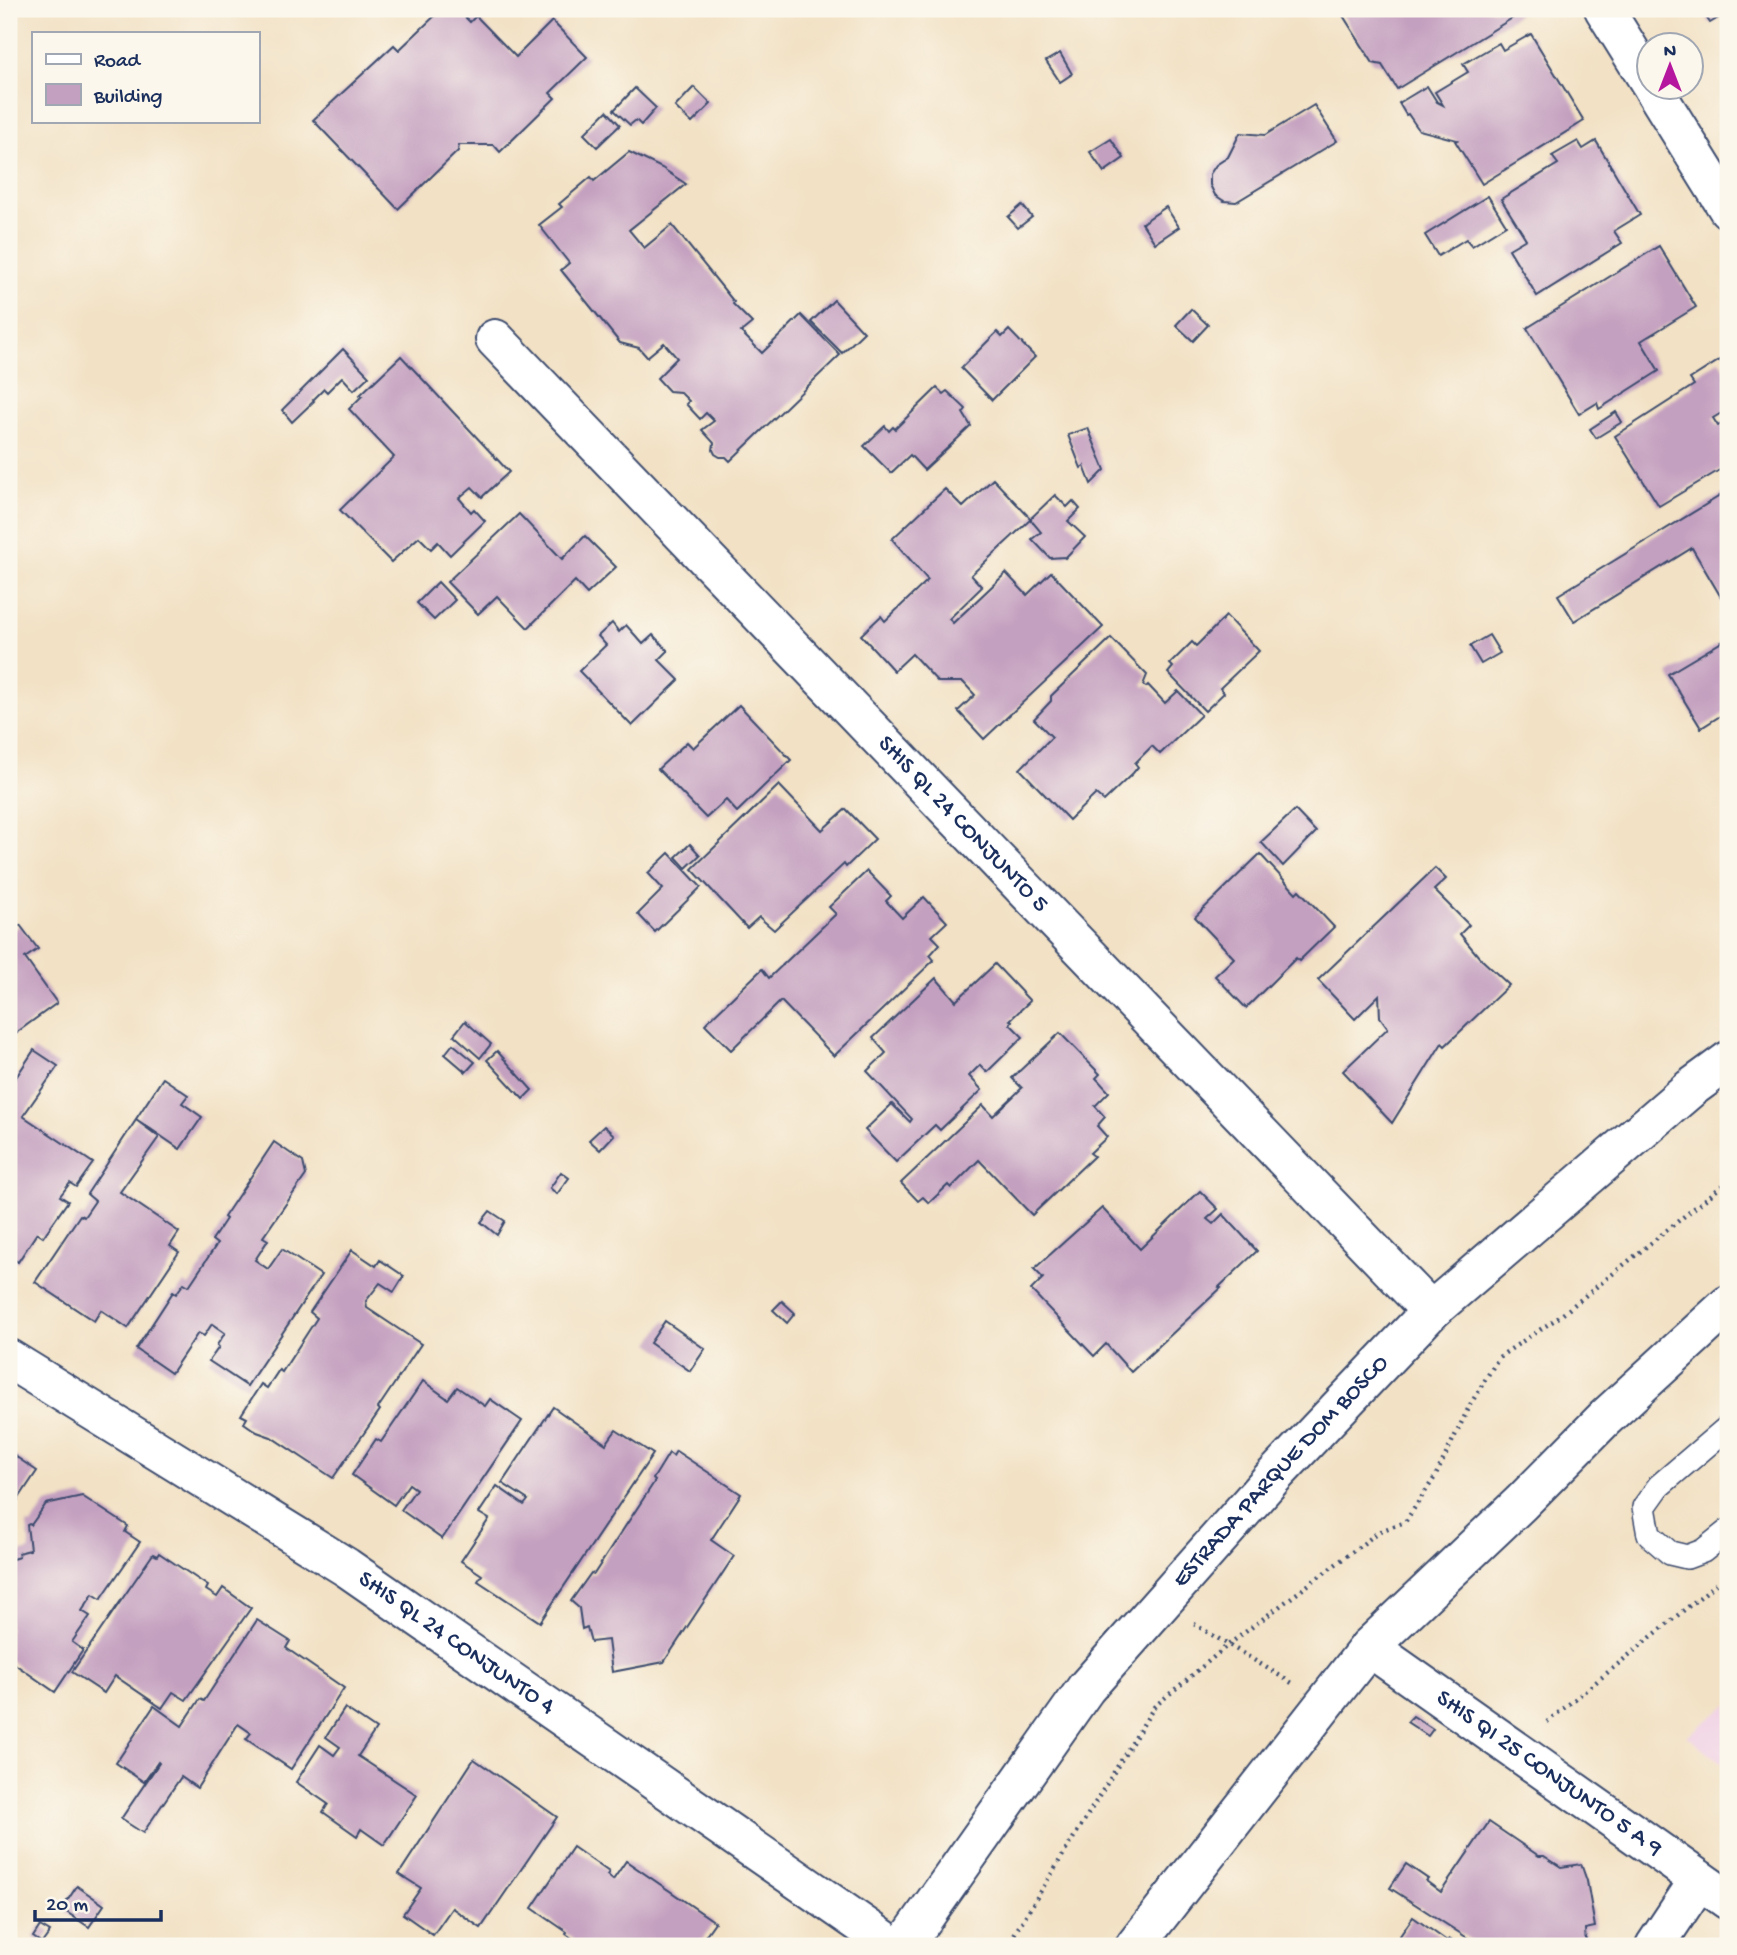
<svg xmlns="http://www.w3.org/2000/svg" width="1737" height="1955" viewBox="0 0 1737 1955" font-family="'Gochi Hand',sans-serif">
  <rect width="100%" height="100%" fill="#fbf7ec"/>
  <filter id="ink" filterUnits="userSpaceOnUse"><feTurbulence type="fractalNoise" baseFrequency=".0143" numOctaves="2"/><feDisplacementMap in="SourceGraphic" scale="14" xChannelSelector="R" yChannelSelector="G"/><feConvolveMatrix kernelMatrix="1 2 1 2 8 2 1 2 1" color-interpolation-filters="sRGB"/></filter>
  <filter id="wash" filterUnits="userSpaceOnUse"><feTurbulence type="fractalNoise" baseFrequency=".00686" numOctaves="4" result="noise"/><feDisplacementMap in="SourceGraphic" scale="28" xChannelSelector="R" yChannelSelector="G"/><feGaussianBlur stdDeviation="1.57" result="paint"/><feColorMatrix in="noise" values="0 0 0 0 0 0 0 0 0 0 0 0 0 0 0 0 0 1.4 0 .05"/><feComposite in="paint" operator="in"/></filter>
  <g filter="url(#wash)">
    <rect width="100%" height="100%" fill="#f2e1c4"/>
    <polygon fill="#f0d0e5" points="1728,1704 1728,1768 1687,1736"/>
    <g id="blocks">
      <g fill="#c4a0c0">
        <polygon points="442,9 457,9 470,22 476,16 516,57 552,21 587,57 550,93 555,98 500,152 494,145 459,145 458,151 398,209 313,120 394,45 399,50"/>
        <polygon points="1343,9 1516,9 1519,14 1397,89 1382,65 1373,63 1342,14"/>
        <polygon points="1701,9 1728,9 1728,12 1710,23"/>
        <polygon points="1531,34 1584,121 1482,184 1455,141 1457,140 1419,130 1408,114 1406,115 1399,103 1427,86 1437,102 1443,105 1435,92 1468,72 1463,64 1499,43 1503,50"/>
        <polygon points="1060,53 1072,74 1060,82 1046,61"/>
        <polygon points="694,87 711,104 692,123 675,107"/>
        <polygon points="635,88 656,108 641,125 636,120 630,125 614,110"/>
        <polygon points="1314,105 1337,141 1236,202 1224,201 1215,195 1210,185 1210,174 1216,165 1228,157 1240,133 1265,135"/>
        <polygon points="607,111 620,125 597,147 584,134"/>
        <polygon points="1111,139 1124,158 1104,172 1090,152"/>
        <polygon points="1578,141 1583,149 1596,141 1640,215 1614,231 1622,243 1537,296 1509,249 1526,239 1501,199 1558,164 1552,156"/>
        <polygon points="629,152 662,168 686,184 629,230 644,248 672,225 734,302 733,304 752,323 741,332 762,353 801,315 840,355 730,461 726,457 720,457 715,454 713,450 714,443 702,430 714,421 706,413 700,419 686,404 689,401 680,392 669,391 657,378 677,358 664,343 647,357 639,348 620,343 561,270 569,263 539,225 562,207 559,204 591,177 594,181"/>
        <polygon points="1488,196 1506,225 1472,246 1466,239 1438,256 1425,235"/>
        <polygon points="1022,205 1032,217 1018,228 1008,217"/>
        <polygon points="1166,207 1179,227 1155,243 1142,223"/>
        <polygon points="1659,246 1696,307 1641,341 1659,371 1599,409 1597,403 1579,414 1527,328"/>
        <polygon points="834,300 864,332 842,353 811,322"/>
        <polygon points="1191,309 1208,325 1193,341 1176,325"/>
        <polygon points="1009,330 1035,357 992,400 961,368 997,332 1002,337"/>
        <polygon points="343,349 369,376 354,390 342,377 327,392 324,389 313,400 314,401 292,422 282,410"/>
        <polygon points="401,356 509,472 482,497 472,487 459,498 471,512 474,509 485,521 450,555 438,542 431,549 419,537 391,562 340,510 394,457 349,409 362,396 360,395"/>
        <polygon points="1720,360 1728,374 1728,409 1713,418 1718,426 1728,420 1728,465 1659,506 1615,436 1694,385 1690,379"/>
        <polygon points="937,388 943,394 947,391 966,409 963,413 971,426 924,470 910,455 891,473 864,446 885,426 889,431 893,427 895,429"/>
        <polygon points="1616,412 1622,422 1596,438 1590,429"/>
        <polygon points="1088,428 1105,470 1091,484 1084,466 1081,468 1068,435"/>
        <polygon points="993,479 1031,519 971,575 982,587 949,619 953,623 1006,573 1027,595 1051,572 1103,627 984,739 958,711 975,695 963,682 938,682 912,654 894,671 861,635 881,616 885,621 928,580 892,539 945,489 963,507"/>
        <polygon points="1728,491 1728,609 1692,548 1574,621 1558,595"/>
        <polygon points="1055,495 1067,507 1073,501 1080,509 1068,521 1085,537 1065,558 1064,557 1050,558 1032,539 1041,532 1030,519"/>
        <polygon points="519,514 562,559 585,536 616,567 587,594 575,581 528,628 497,596 478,614 447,582"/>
        <polygon points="438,582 455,600 434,620 417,603"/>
        <polygon points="1226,616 1259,651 1220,688 1224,693 1205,711 1168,673 1173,667 1170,664 1192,642 1196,646"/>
        <polygon points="612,623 619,632 626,625 643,644 653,635 668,651 659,660 679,680 632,726 579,671 606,645 598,636"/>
        <polygon points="1489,635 1500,653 1481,664 1470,646"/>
        <polygon points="1111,638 1147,675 1143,685 1146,687 1148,685 1165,703 1178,691 1201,715 1160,754 1152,746 1135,763 1138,767 1133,773 1104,801 1096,794 1069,820 1020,769 1052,737 1034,719 1051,701 1051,696"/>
        <polygon points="1727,639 1728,641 1728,711 1701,728 1668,674"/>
        <polygon points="739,705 791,760 737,812 726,800 706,818 658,769 687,742 693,748"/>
        <polygon points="779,785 822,830 846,809 875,839 846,867 844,864 774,930 759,917 747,928 692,869"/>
        <polygon points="1295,810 1316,832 1283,866 1261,842"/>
        <polygon points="690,844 700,855 686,868 676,857"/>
        <polygon points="669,853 701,887 655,932 638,914 663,889 648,873"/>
        <polygon points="1260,854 1296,893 1299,890 1334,927 1299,961 1296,958 1246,1008 1215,976 1234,958 1195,917"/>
        <polygon points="1435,868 1446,879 1434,890 1469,925 1460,934 1479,957 1509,985 1445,1046 1442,1043 1392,1123 1343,1071 1388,1028 1380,1017 1379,995 1355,1019 1318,980"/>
        <polygon points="867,871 891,896 886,901 902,918 924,897 947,922 932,936 940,944 930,955 934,960 834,1056 781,1001 731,1050 705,1024 762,969 769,978 836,914 829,907"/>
        <polygon points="20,925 38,949 25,958 57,1003 9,1038 9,933"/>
        <polygon points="995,964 1030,1001 1010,1020 1012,1021 1010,1024 1023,1037 987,1072 980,1065 969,1076 982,1090 940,1130 935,1125 896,1162 865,1130 892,1104 910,1122 912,1119 867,1071 886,1053 873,1038 936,978 956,1001"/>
        <polygon points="465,1021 491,1044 480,1058 454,1035"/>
        <polygon points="1060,1033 1100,1074 1096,1078 1109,1092 1095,1106 1105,1117 1097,1126 1107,1137 1090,1153 1094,1156 1032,1215 979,1160 951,1188 948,1185 929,1203 923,1197 918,1201 901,1183 983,1105 993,1116 1022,1088 1012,1078"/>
        <polygon points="453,1044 475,1062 466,1072 445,1054"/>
        <polygon points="34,1050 58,1066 23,1116 93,1163 76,1187 70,1183 60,1196 68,1201 43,1237 37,1233 18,1262 9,1256 9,1111 11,1108 9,1107 9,1088"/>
        <polygon points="497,1051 532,1090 523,1099 487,1060"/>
        <polygon points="163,1078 188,1095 182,1103 202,1117 180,1149 136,1119"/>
        <polygon points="136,1120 159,1137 120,1192 179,1232 170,1246 179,1252 128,1328 101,1310 94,1321 35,1282 80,1215 84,1217 95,1201 87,1194"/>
        <polygon points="604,1126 614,1135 600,1150 589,1140"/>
        <polygon points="274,1142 303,1162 306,1175 263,1237 268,1240 255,1260 268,1269 282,1249 321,1275 247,1386 209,1361 219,1347 217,1345 225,1333 212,1324 204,1336 198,1333 171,1373 136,1349 173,1292 176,1294 184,1283 189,1286 217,1244 212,1240 226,1219 224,1217"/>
        <polygon points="561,1172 569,1178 557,1194 550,1188"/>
        <polygon points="1200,1191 1218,1209 1207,1219 1213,1224 1223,1214 1257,1251 1219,1287 1221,1288 1131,1372 1106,1344 1094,1356 1031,1290 1043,1278 1034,1269 1102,1208 1140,1249"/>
        <polygon points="490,1211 505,1221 497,1235 481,1222"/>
        <polygon points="352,1250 376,1266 380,1260 404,1276 394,1292 380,1283 366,1301 367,1308 421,1344 378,1408 380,1410 333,1478 271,1437 257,1432 244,1423 247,1418 241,1415 261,1384 267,1388 279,1370 282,1372 317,1318 310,1312"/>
        <polygon points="782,1301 795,1313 787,1323 773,1310"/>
        <polygon points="665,1321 705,1349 690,1371 650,1343"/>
        <polygon points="423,1381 448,1399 457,1387 485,1406 490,1399 522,1421 442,1539 401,1510 416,1489 409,1484 394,1505 352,1475 376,1439 381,1442"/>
        <polygon points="553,1407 606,1444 616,1430 653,1454 540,1622 478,1581 482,1575 461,1561 489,1519 479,1513 497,1486 524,1505 528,1500 502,1483"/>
        <polygon points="676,1451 741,1494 711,1540 734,1556 664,1662 612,1672 608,1640 591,1642 587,1627 582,1629 579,1608 571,1601 591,1573 594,1574 655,1481 653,1479 669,1453 673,1456"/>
        <polygon points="9,1452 37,1471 9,1513"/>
        <polygon points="82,1496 128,1526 125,1532 140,1542 101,1599 93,1594 82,1611 90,1616 72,1642 83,1650 55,1692 9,1660 9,1560 19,1557 18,1553 30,1550 27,1525 29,1524 31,1525 46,1504"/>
        <polygon points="159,1553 208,1586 206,1590 217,1597 223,1588 251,1608 186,1700 173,1692 162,1708 115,1676 104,1693 72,1672 153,1554 157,1556"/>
        <polygon points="257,1620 290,1641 286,1648 344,1688 291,1769 246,1739 251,1733 238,1724 197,1788 181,1777 143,1833 121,1819 159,1763 158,1762 144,1782 116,1763 154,1706 182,1726 200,1699 204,1701"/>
        <polygon points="345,1708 376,1729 358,1756 417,1795 384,1845 361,1829 357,1836 323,1812 328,1804 296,1782 320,1745 334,1755 340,1747 326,1737"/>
        <polygon points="1413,1716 1433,1729 1428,1736 1407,1722"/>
        <polygon points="474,1759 557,1817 481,1928 452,1908 433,1935 403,1914 421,1888 399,1874"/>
        <polygon points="1489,1822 1539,1856 1544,1856 1561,1867 1581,1864 1587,1881 1595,1927 1585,1929 1586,1946 1490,1946 1488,1945 1487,1946 1480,1946 1390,1888 1406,1864 1428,1879 1426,1881 1441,1892"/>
        <polygon points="573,1847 609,1872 607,1875 613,1880 626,1861 715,1922 698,1946 568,1946 573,1939 566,1934 567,1932 532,1908"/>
        <polygon points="77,1886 104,1905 89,1927 62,1909"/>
        <polygon points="1413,1917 1447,1941 1449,1939 1460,1946 1393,1946"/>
        <polygon points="40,1926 50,1932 42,1943 33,1937"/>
      </g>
    </g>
  </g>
  <g filter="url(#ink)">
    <use href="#blocks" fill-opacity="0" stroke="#3b4a6d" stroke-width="2"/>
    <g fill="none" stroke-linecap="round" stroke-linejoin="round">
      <g stroke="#3b4a6d" stroke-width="26">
        <polyline id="service" points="1728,1427 1659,1486 1644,1507 1649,1535 1670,1553 1687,1557 1703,1551 1728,1531"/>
      </g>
      <g stroke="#3b4a6d" stroke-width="42">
        <g id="minor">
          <polyline points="1604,9 1650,83"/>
          <polyline points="1653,88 1728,209"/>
          <path id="s1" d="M 495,339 L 1431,1311"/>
          <path id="s2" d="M 9,1359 L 346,1567 L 893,1946"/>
          <polyline points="1655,1946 1699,1880"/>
        </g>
      </g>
      <g stroke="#3b4a6d" stroke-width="42">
        <g id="tertiary">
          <path id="s3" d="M 1369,1647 L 1728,1900"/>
        </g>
      </g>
      <g stroke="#3b4a6d" stroke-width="42">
        <g id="primary">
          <path id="s4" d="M 904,1946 L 1086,1688 L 1273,1477 L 1431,1311 L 1691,1088 L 1728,1061"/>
          <polyline points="1135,1946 1369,1647 1521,1503 1605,1418 1728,1305"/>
        </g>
      </g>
      <g stroke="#3b4a6d" stroke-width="4.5" stroke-dasharray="2 5" stroke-linecap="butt">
        <polyline points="1194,1624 1292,1683"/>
        <polyline points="1547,1722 1716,1584"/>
        <polyline points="1007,1946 1154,1707 1228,1645 1380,1531 1405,1522 1435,1477 1470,1405 1499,1357 1559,1317 1728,1181"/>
      </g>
      <use href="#service" stroke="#fff" stroke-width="23"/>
      <use href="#minor" stroke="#fff" stroke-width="38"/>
      <use href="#tertiary" stroke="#fff" stroke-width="38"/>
      <use href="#primary" stroke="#fff" stroke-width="38"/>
    </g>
  </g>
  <g text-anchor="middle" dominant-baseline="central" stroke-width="5" stroke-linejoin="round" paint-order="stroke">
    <g font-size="24" fill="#1b2f5e" stroke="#fbf7ec">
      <text stroke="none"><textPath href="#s1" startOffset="674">SHIS QL 24 CONJUNTO 5</textPath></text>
      <text stroke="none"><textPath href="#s4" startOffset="607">ESTRADA PARQUE DOM BOSCO</textPath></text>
      <text stroke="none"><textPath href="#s2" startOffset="530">SHIS QL 24 CONJUNTO 4</textPath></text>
      <text stroke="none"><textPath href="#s3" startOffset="220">SHIS QI 25 CONJUNTO 5 A 9</textPath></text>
    </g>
  </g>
  <rect width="1737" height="1955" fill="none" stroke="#fbf7ec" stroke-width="35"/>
  <rect x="32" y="32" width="228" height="91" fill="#fbf7ec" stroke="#a1a7b3" stroke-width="2"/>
  <rect x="46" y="54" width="35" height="10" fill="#ffffff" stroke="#a1a7b3" stroke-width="2"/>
  <text x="94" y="66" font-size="21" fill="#1b2f5e">Road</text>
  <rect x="46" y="84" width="35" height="21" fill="#c4a0c0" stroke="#a1a7b3" stroke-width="2"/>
  <text x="94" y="102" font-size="21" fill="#1b2f5e">Building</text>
  <g transform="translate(1670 66)"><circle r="33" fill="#fbf7ec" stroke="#a1a7b3" stroke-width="2"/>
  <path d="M0-5L12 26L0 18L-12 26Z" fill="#b5179e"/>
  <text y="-10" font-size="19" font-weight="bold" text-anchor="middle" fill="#1b2f5e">N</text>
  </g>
  <path d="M35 1910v10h126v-10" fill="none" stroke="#1b2f5e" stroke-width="3.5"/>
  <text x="46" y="1910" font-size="21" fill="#1b2f5e" stroke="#fbf7ec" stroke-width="5" paint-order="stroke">20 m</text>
</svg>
